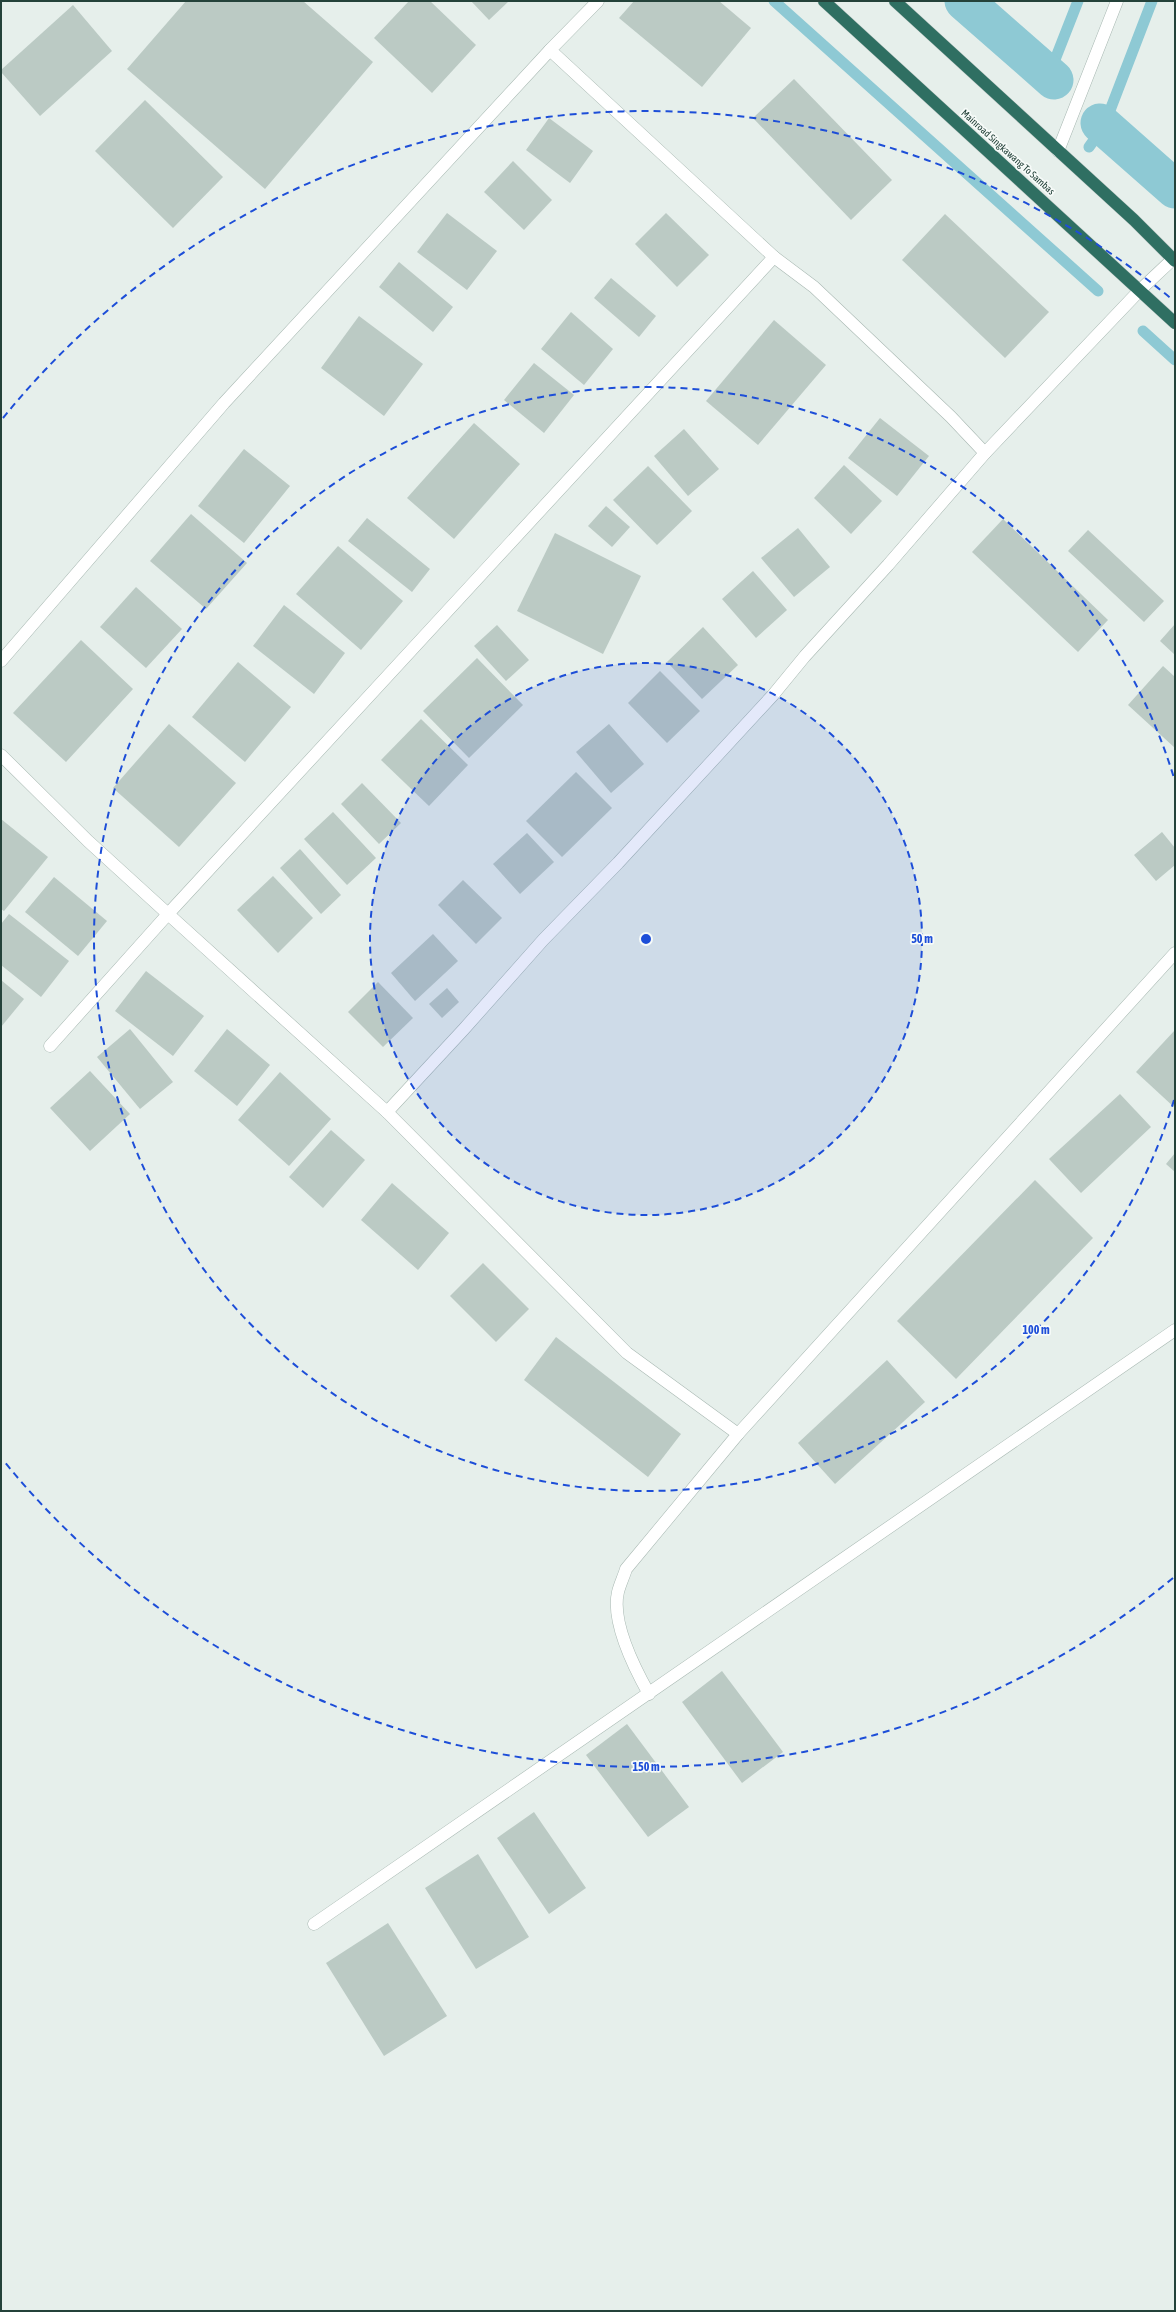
<svg xmlns="http://www.w3.org/2000/svg" width="1176" height="2312" viewBox="0 0 1176 2312" font-family="'Asap Condensed',sans-serif">
  <rect width="100%" height="100%" fill="#e6efeb"/>
  <g fill="none" stroke-linecap="round" stroke-linejoin="round">
    <g stroke="#8ec9d4" stroke-width="11">
      <polyline points="774,1 1098,291"/>
      <polyline points="1049,75 1078,1"/>
      <polyline points="1089,147 1104,126 1152,1"/>
      <polyline points="1143,331 1175,360"/>
    </g>
    <g stroke="#8ec9d4" stroke-width="39">
      <polyline points="964,1 1054,80"/>
      <polyline points="1100,123 1175,189"/>
    </g>
  </g>
  <g fill="#bbcac4">
    <polygon points="186,1 303,1 373,62 265,189 127,69"/>
    <polygon points="409,1 430,1 476,45 432,93 374,38"/>
    <polygon points="471,1 509,1 489,20"/>
    <polygon points="634,1 719,1 751,28 702,87 619,18"/>
    <polygon points="73,5 112,51 40,116 1,72 1,70"/>
    <polygon points="794,79 892,180 851,220 753,118"/>
    <polygon points="145,100 223,177 173,228 95,151"/>
    <polygon points="549,118 593,151 570,183 526,150"/>
    <polygon points="513,161 552,200 524,230 484,192"/>
    <polygon points="447,213 497,251 467,290 417,252"/>
    <polygon points="666,213 709,255 677,287 635,244"/>
    <polygon points="945,214 1049,312 1005,358 902,260"/>
    <polygon points="399,262 453,307 433,332 379,287"/>
    <polygon points="611,278 656,316 639,337 594,298"/>
    <polygon points="571,312 613,349 584,385 541,349"/>
    <polygon points="359,316 423,364 384,416 321,368"/>
    <polygon points="774,320 826,365 758,445 706,401"/>
    <polygon points="534,363 574,395 544,433 504,400"/>
    <polygon points="880,418 929,456 897,496 848,458"/>
    <polygon points="474,423 520,464 454,539 407,498"/>
    <polygon points="684,429 719,469 688,496 654,456"/>
    <polygon points="244,449 290,486 244,543 198,506"/>
    <polygon points="844,465 882,501 851,534 814,498"/>
    <polygon points="648,466 692,511 657,545 613,500"/>
    <polygon points="606,506 630,527 612,547 588,526"/>
    <polygon points="191,514 247,563 206,609 150,561"/>
    <polygon points="367,518 430,569 412,592 348,541"/>
    <polygon points="1003,519 1108,620 1078,652 972,552"/>
    <polygon points="798,528 830,567 794,597 761,558"/>
    <polygon points="1088,530 1164,601 1144,622 1068,551"/>
    <polygon points="555,533 641,576 603,654 517,611"/>
    <polygon points="338,546 403,601 361,650 296,594"/>
    <polygon points="753,571 787,610 756,638 722,599"/>
    <polygon points="136,587 182,629 146,668 100,627"/>
    <polygon points="284,605 345,653 314,694 253,646"/>
    <polygon points="1175,624 1175,655 1160,641"/>
    <polygon points="497,625 529,660 506,681 474,646"/>
    <polygon points="703,627 738,665 702,699 667,662"/>
    <polygon points="81,640 133,689 66,762 13,713"/>
    <polygon points="477,658 523,705 469,758 423,711"/>
    <polygon points="238,662 291,707 245,762 192,717"/>
    <polygon points="1163,666 1175,677 1175,748 1128,705"/>
    <polygon points="660,671 700,711 667,743 628,703"/>
    <polygon points="421,719 468,765 429,806 381,760"/>
    <polygon points="169,724 236,783 179,847 113,788"/>
    <polygon points="609,724 644,764 611,793 576,752"/>
    <polygon points="576,772 612,808 562,857 526,821"/>
    <polygon points="362,783 401,823 379,844 341,804"/>
    <polygon points="333,812 376,858 347,885 304,839"/>
    <polygon points="1,819 48,857 4,911 1,909"/>
    <polygon points="1162,832 1175,848 1175,865 1156,881 1134,855"/>
    <polygon points="527,833 554,862 520,894 493,864"/>
    <polygon points="300,849 341,895 321,914 280,868"/>
    <polygon points="273,876 313,918 278,953 237,910"/>
    <polygon points="54,877 107,921 78,956 25,912"/>
    <polygon points="463,880 502,918 476,944 438,905"/>
    <polygon points="9,914 69,961 41,997 1,965 1,924"/>
    <polygon points="433,934 458,961 415,1001 391,973"/>
    <polygon points="146,971 204,1016 173,1056 115,1011"/>
    <polygon points="1,980 24,999 1,1027"/>
    <polygon points="378,982 413,1018 383,1047 348,1012"/>
    <polygon points="447,988 459,1002 442,1018 429,1004"/>
    <polygon points="130,1029 173,1082 140,1109 97,1057"/>
    <polygon points="227,1029 270,1065 237,1106 194,1071"/>
    <polygon points="1175,1030 1175,1108 1136,1072"/>
    <polygon points="90,1071 130,1114 90,1151 50,1108"/>
    <polygon points="280,1072 331,1119 289,1166 238,1120"/>
    <polygon points="1120,1094 1151,1127 1081,1193 1049,1159"/>
    <polygon points="331,1130 365,1160 323,1208 289,1177"/>
    <polygon points="1175,1153 1175,1172 1166,1164"/>
    <polygon points="1035,1180 1093,1238 956,1379 897,1321"/>
    <polygon points="392,1183 449,1233 418,1270 361,1220"/>
    <polygon points="483,1263 529,1309 496,1342 450,1296"/>
    <polygon points="556,1337 681,1434 648,1477 524,1380"/>
    <polygon points="887,1360 925,1402 835,1484 798,1443"/>
    <polygon points="722,1671 783,1752 742,1783 682,1702"/>
    <polygon points="627,1724 689,1807 648,1837 586,1755"/>
    <polygon points="534,1812 586,1888 549,1914 497,1838"/>
    <polygon points="478,1854 529,1937 476,1969 425,1888"/>
    <polygon points="388,1923 447,2016 384,2056 326,1963"/>
  </g>
  <g fill="none" stroke-linecap="round" stroke-linejoin="round">
    <g stroke="#a8b8b2" stroke-width="13">
      <g id="minor">
        <path d="M 598,1 L 550,50 L 774,257 L 168,914 L 387,1112 L 627,1353 L 738,1434 L 626,1569 C 624,1576 620,1584 618,1592 C 611,1622 635,1669 649,1694"/>
        <polyline points="1058,151 1117,1"/>
        <polyline points="774,257 814,287 951,417 985,453"/>
        <polyline points="1,661 224,403 550,50"/>
        <polyline points="1,755 88,841 168,914 50,1046"/>
        <polyline points="387,1112 464,1029 543,940 618,863 773,695 805,656 888,565 985,453 1140,290 1173,259"/>
        <polyline points="738,1434 1175,953"/>
        <polyline points="314,1924 1175,1330"/>
      </g>
    </g>
    <g stroke="#c2cac8" stroke-width="13">
      <g id="highway">
        <polyline points="824,1 1175,323"/>
        <polyline points="895,1 1134,220 1175,261"/>
      </g>
    </g>
    <use href="#minor" stroke="#fff" stroke-width="12"/>
    <use href="#highway" stroke="#2f6f62" stroke-width="12"/>
  </g>
  <circle cx="646" cy="939" r="276" fill="#1d4ed8" fill-opacity=".12"/>
  <g fill="none" stroke="#1d4ed8" stroke-width="2" stroke-dasharray="7 5">
    <circle cx="646" cy="939" r="276"/>
    <path d="M1174 1100A552 552 0 1 1 1174 778"/>
    <path d="M1173 1578A828 828 0 0 1 3 1460M3 418A828 828 0 0 1 1173 300"/>
  </g>
  <g text-anchor="middle" dominant-baseline="central" stroke-width="3.5" stroke-linejoin="round" paint-order="stroke">
    <g font-size="10" fill="#24423a" stroke="#f7fbf9">
      <text transform="translate(1008 152) rotate(42)">Mainroad Singkawang To Sambas</text>
    </g>
  </g>
  <circle cx="646" cy="939" r="6" fill="#1d4ed8" stroke="#f7fbf9" stroke-width="2"/>
  <g font-size="12" text-anchor="middle" font-weight="bold" fill="#1d4ed8" stroke="#f7fbf9" stroke-width="3.5" stroke-linejoin="round" paint-order="stroke">
    <text x="922" y="943">50 m</text>
    <text x="1036" y="1334">100 m</text>
    <text x="646" y="1771">150 m</text>
  </g>
  <rect width="1176" height="2312" fill="none" stroke="#24423a" stroke-width="4"/>
</svg>
